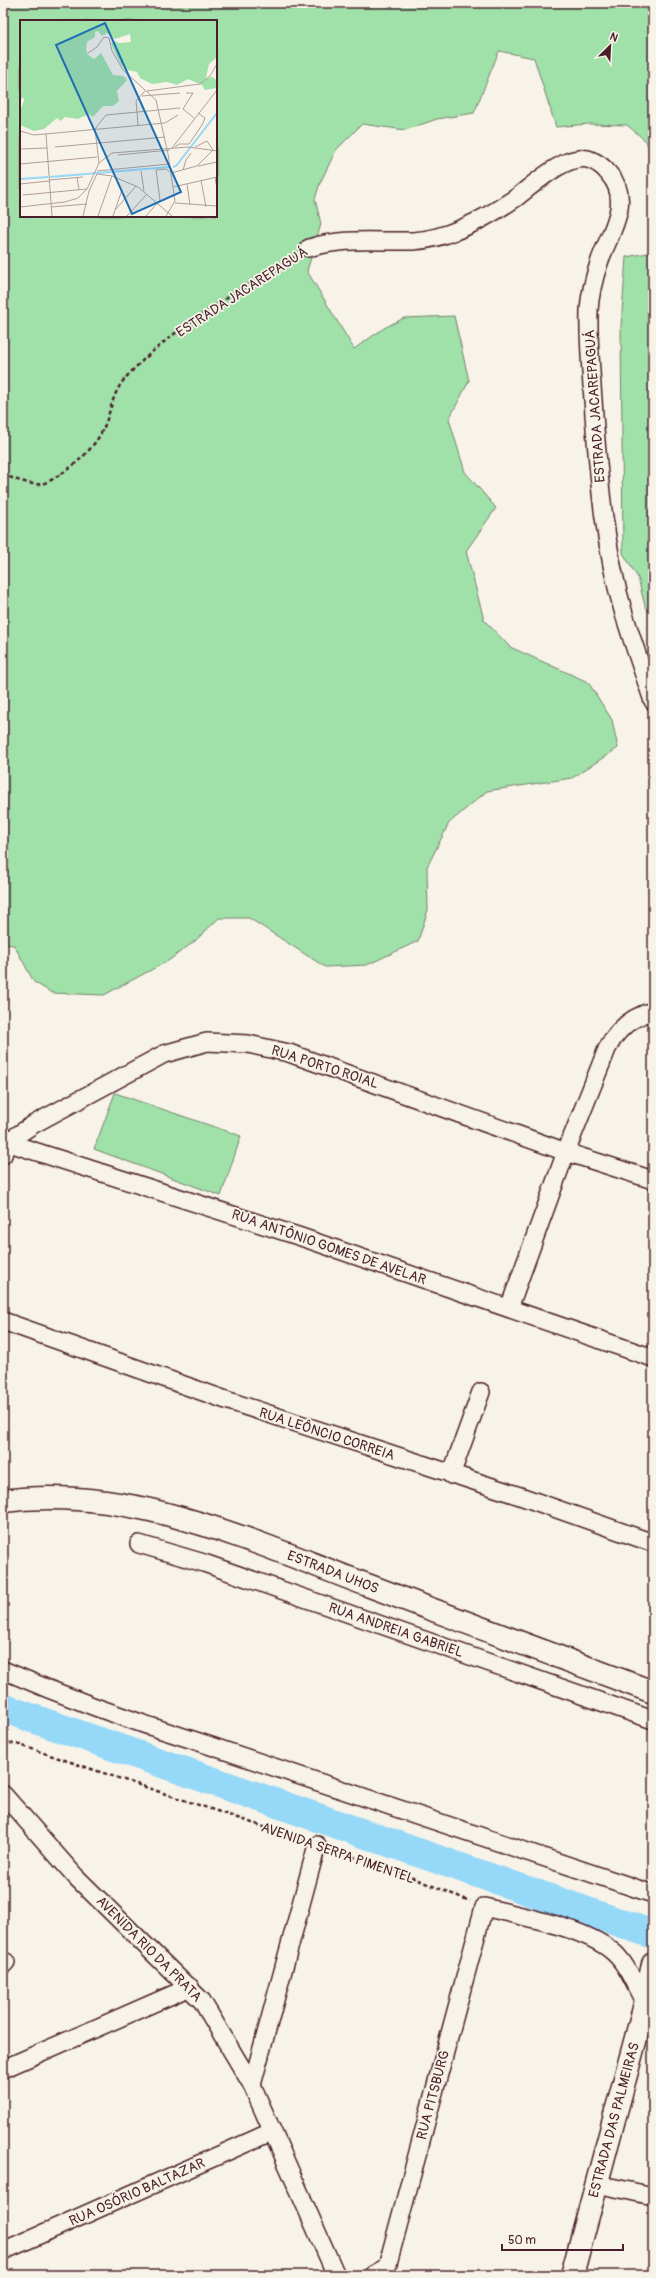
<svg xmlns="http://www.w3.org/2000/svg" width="656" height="2278" viewBox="0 0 656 2278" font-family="Pangolin,sans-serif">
  <rect width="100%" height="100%" fill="#f7f3e8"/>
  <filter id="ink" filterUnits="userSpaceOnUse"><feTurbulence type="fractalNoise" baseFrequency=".025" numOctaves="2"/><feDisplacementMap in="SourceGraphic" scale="8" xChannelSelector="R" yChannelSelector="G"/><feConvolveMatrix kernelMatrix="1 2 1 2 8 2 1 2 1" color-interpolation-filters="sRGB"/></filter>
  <g filter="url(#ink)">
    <g fill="#a0e1aa" stroke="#75806a" fill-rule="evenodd">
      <path d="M 3,3 L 653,3 L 653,160 L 646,141 L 627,125 L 588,124 L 556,127 L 534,58 L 499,51 L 474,113 L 437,119 L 405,130 L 362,124 L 336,150 L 320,183 L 315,199 L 321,224 L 307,271 L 354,349 L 384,328 L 404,318 L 454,316 L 469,381 L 449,419 L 465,472 L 496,508 L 466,551 L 484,620 L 510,647 L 588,682 L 612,720 L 618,748 L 572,778 L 487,791 L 449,823 L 427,867 L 428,910 L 418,941 L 367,965 L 325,967 L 249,918 L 219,918 L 195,941 L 168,961 L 104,995 L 52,993 L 34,982 L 14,945 L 3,944 ZM 21,21 L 216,21 L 216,216 L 21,216 Z"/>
      <polygon points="653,252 653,617 645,606 638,578 623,553 621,326 626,257"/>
      <polygon points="115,1093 241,1136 221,1196 94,1149"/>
    </g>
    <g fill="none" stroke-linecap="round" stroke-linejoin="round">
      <polyline stroke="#96d8f8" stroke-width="29" points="3,1708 652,1934"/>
      <g stroke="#4a1f2b" stroke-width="20">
        <g id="minor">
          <path d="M 309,248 C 344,237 377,242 413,241 C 449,239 488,217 517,197 C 534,184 566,154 588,159 C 597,162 604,167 609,174 C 634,202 608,235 599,263 C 594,278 590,295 589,310 C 588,346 592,380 594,415 C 599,482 605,550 624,614 C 633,643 643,672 653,701"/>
          <polyline points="3,1141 301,1237 653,1358"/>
          <polyline points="3,1155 7,1142 34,1124 164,1054 207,1042 248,1044 289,1053 566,1152 653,1180"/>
          <path d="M 509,1308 L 566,1152 L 607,1049 C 617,1029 631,1017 653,1011"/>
          <polyline points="3,1321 226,1400 520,1496 653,1543"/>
          <polyline points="451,1475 481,1392"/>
          <polyline points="139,1544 204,1563 653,1720"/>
          <path d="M 3,1670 C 65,1697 128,1720 193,1740 L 653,1894"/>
          <polyline points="3,1794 76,1877 202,2001 252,2085 336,2275"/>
          <polyline points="3,1965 6,1962"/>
          <polyline points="3,2069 190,1987"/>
          <polyline points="252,2085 317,1845"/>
          <polyline points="597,2184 653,2196"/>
          <polyline points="3,2251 271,2132"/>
          <path d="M 373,2275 L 387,2267 L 484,1907 C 520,1916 583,1927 612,1951 C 627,1963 635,1986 645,2003"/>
        </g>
      </g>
      <g stroke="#4a1f2b" stroke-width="25">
        <g id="tertiary">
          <path d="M 3,1501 C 131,1484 253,1542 370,1586 C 464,1622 559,1657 653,1692"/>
          <polyline points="572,2275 644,2008 653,1964"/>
        </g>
      </g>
      <g stroke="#4a1f2b" stroke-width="2.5" stroke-dasharray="4 3" stroke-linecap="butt">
        <polyline points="464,3 475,3"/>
        <path d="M 3,474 C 11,478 32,486 41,484 C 47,483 57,477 62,473 C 77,464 91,450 100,435 C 113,412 109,394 130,373 C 177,324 239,291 296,256"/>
        <polyline points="3,1742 17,1744 303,1840"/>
        <polyline points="332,1850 388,1868 470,1901"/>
      </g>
      <use href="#minor" stroke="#f7f3e8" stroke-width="17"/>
      <use href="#tertiary" stroke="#f7f3e8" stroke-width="22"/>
    </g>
  </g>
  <g text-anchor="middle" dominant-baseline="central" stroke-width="3.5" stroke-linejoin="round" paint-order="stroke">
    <g font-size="14" fill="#4a1f2b" stroke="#f7f3e8">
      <text transform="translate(242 292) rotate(-33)">ESTRADA JACAREPAGUÁ</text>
      <text transform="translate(595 406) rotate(-94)">ESTRADA JACAREPAGUÁ</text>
      <text transform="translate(325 1067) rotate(18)">RUA PORTO ROIAL</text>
      <text transform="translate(329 1247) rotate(19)">RUA ANTÔNIO GOMES DE AVELAR</text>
      <text transform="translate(327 1434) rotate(18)">RUA LEÔNCIO CORREIA</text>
      <text transform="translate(333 1572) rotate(21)">ESTRADA UHOS</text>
      <text transform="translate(396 1630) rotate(19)">RUA ANDREIA GABRIEL</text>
      <text transform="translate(338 1853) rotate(19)">AVENIDA SERPA PIMENTEL</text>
      <text transform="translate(149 1949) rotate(45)">AVENIDA RIO DA PRATA</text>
      <text transform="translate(433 2095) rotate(-75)">RUA PITSBURG</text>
      <text transform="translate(614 2120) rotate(-75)">ESTRADA DAS PALMEIRAS</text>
      <text transform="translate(137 2192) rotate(-24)">RUA OSÓRIO BALTAZAR</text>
    </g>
  </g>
  <g transform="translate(20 20)">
    <rect width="197" height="197" fill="#f7f3e8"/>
    <path d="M 0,1 L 197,1 L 197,37 L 189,44 L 186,58 L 193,57 L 197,61 L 197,68 L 185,70 L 182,65 L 168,59 L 157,65 L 147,62 L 132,64 L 120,58 L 117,52 L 108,50 L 101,45 L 91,23 L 95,21 L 99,23 L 111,22 L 110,14 L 95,19 L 87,13 L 82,16 L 78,11 L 75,12 L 75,17 L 67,22 L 66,29 L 68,35 L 74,39 L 81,33 L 93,55 L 103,56 L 107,60 L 97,71 L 99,81 L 93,86 L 83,86 L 73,97 L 69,94 L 58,99 L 45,97 L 41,101 L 37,98 L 24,109 L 14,111 L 0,105 L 0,92 L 4,80 L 4,78 L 0,79 Z" fill="#a0e1aa"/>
    <path fill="none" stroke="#96d8f8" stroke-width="2" d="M 153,147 L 156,146 L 197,93M 30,157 L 149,147M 0,159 L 28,157"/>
    <path fill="none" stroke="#b29e9c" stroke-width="1" d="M 68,33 L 77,27 L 84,17 L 89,18 L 92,31 L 103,50 L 136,80 L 148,134M 127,71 L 180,64 L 190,56 L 197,44M 166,73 L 173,73 L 163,89 L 174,98M 122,76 L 160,73M 118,105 L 116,81 L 125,71M 0,111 L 14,115 L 145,103 L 158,95M 26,114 L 32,196M 35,127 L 145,117M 155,127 L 159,124 L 169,124 L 182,105 L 185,98 L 178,93M 152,128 L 197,70M 0,129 L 27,128M 98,135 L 150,130M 79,143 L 75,109 L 86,95 L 160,88M 0,144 L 77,137M 178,146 L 197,142M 163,150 L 166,140 L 171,133M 77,151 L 149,144M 121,151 L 124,171M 151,153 L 177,146 L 193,130 L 187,121 L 175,127M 77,154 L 92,156 L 118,167 L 152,196M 57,157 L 59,170M 195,157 L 197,169M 29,160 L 63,157M 181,160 L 186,187M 0,164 L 29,161M 167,164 L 170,185M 153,167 L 197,157M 3,175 L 67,169M 155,183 L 197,186M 0,187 L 45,182 L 58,178 L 67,169 L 79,143 L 92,133 L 168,127 L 197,131M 31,187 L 67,184M 96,189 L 116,166M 63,196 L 69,171 L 77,154M 78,196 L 92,156M 93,196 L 102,170M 107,196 L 127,174M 126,196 L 140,180 L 136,150 L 146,149 L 150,152M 146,196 L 155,181 L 148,134"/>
    <path fill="#1f6fb2" fill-opacity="0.15" stroke="#1f6fb2" stroke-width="2" d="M 85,3 L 161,172 L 112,194 L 36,25 Z"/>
    <rect width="197" height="197" fill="none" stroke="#4a1f2b" stroke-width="2"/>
  </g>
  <rect width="656" height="2278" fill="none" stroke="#f7f3e8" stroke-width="16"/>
  <rect x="8" y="8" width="640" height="2262" fill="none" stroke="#4a1f2b" stroke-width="1.5" filter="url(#ink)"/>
  <g transform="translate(610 46) rotate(24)" stroke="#f7f3e8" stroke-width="3" paint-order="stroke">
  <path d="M0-3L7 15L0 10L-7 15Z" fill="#4a1f2b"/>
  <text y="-6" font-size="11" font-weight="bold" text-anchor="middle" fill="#4a1f2b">N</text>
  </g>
  <path d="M502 2244v6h121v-6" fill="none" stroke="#4a1f2b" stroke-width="2"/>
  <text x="508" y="2244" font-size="12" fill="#4a1f2b" stroke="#f7f3e8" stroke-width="3" paint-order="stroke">50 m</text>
</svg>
